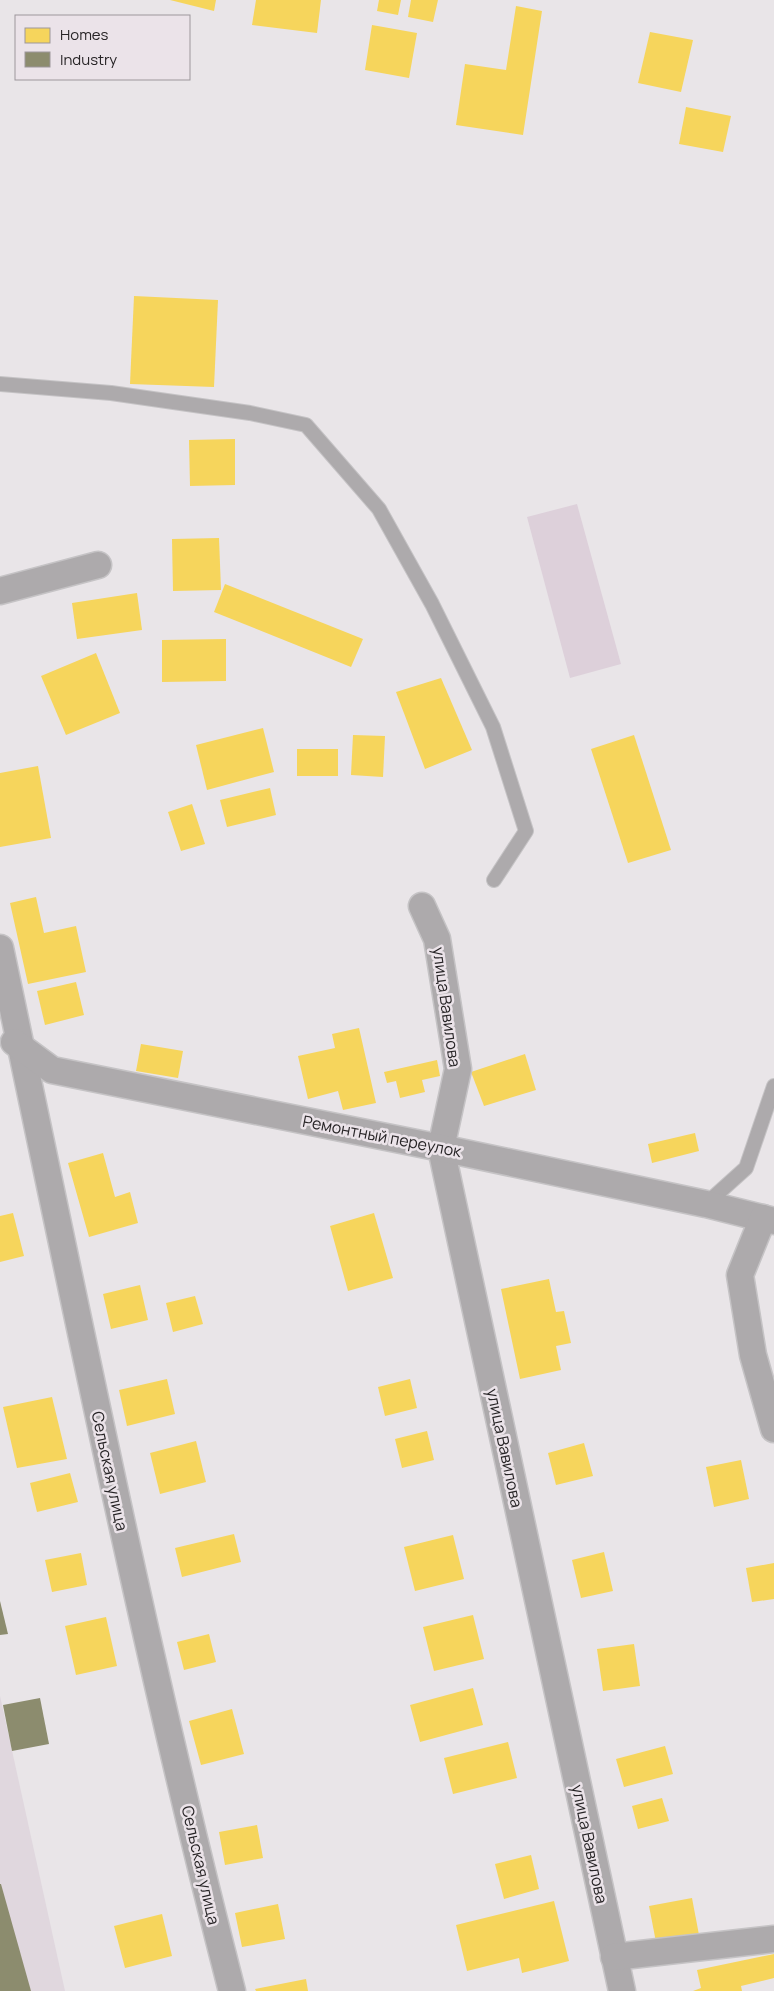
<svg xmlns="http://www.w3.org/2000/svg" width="774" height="1991" viewBox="0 0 774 1991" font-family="Manrope,sans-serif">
  <rect width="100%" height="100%" fill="#e9e5e8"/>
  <polygon fill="#e0d7de" points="0,1696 65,1991 0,1991"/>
  <g fill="#f6d55c">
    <polygon points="170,0 216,0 214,11"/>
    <polygon points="256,0 321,0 317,33 252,25"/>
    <polygon points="379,0 401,0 398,15 377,11"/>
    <polygon points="411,0 438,0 433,22 408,17"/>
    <polygon points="516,6 542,11 523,135 456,125 465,64 506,70"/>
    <polygon points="372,25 417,33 409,78 365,70"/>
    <polygon points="650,32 693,40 681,92 638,83"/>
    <polygon points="686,107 731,116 723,152 679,144"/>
    <polygon points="134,296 218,300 214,387 130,384"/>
    <polygon points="235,439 235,485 190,486 189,440"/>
    <polygon points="219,538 221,590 173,591 172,539"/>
    <polygon points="225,584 363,639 351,667 214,612"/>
    <polygon points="137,593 142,630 77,639 72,603"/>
    <polygon points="226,639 226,681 162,682 162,640"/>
    <polygon points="96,653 120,713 66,735 41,676"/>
    <polygon points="441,678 472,750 425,769 396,692"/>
    <polygon points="263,728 274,772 207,790 196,745"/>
    <polygon points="353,735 385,736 383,777 351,775"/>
    <polygon points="634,735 671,850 628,863 591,749"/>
    <rect x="297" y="749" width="41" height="27"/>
    <polygon points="38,766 51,838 0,847 0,773"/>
    <polygon points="270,788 276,815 227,827 220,800"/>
    <polygon points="192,804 205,844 181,851 168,812"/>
    <polygon points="36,897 44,933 76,926 86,972 28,984 10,903"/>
    <polygon points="76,982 84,1015 45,1025 37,991"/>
    <polygon points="359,1028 376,1103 343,1110 338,1091 308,1099 298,1056 335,1048 332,1034"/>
    <polygon points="141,1044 183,1051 178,1078 136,1071"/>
    <polygon points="525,1054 536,1090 484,1106 471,1072"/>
    <polygon points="437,1060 440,1076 422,1080 425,1092 400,1098 396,1081 387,1083 384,1072"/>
    <polygon points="695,1133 699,1151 652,1163 648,1144"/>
    <polygon points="103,1153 115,1197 130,1192 138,1223 89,1237 68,1163"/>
    <polygon points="13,1213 24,1256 0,1262 0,1216"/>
    <polygon points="374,1213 393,1278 348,1291 330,1226"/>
    <polygon points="549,1279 556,1312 564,1311 571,1343 556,1346 561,1370 520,1379 501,1289"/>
    <polygon points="140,1285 148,1320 111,1329 103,1294"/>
    <polygon points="195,1296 203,1324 173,1332 166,1303"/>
    <polygon points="167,1379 175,1414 127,1426 119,1390"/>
    <polygon points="410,1379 417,1408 385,1416 378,1387"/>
    <polygon points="52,1397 67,1459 17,1468 3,1407"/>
    <polygon points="427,1431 434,1460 402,1468 395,1439"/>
    <polygon points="196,1441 206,1482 160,1494 150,1453"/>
    <polygon points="584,1443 593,1476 556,1485 548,1453"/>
    <polygon points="741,1460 749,1499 714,1507 706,1467"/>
    <polygon points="70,1473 78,1502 37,1512 30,1483"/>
    <polygon points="234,1534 241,1562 182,1577 175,1548"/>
    <polygon points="453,1535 464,1579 415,1591 404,1547"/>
    <polygon points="604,1552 613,1591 581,1598 572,1560"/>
    <polygon points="81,1553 87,1585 52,1592 45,1560"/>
    <polygon points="774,1563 774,1599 752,1602 746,1568"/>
    <polygon points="473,1615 484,1659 434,1671 423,1627"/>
    <polygon points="106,1617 117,1666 76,1675 65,1626"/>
    <polygon points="209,1634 216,1662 184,1670 177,1642"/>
    <polygon points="634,1644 640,1686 603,1691 597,1649"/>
    <polygon points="473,1688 483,1725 420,1742 410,1705"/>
    <polygon points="232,1709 244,1754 201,1765 189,1721"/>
    <polygon points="508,1742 517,1778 453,1794 444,1758"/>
    <polygon points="665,1746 673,1774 624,1787 616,1759"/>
    <polygon points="662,1798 669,1821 638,1829 632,1806"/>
    <polygon points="257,1825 263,1858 225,1865 219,1832"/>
    <polygon points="531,1855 539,1889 504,1899 495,1864"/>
    <polygon points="692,1898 699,1935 656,1942 649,1906"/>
    <polygon points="554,1901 569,1961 522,1973 519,1958 467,1971 456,1925"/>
    <polygon points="278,1904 285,1939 242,1947 235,1913"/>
    <polygon points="162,1914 172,1956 125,1968 114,1926"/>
    <polygon points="774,1954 774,1978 741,1986 742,1991 693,1991 701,1988 697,1970"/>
    <polygon points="306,1979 308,1991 256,1991 255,1989"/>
  </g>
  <g fill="#8c8c6e">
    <polygon points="0,1601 8,1634 0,1635"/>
    <polygon points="40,1698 49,1744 12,1751 3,1705"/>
    <polygon points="0,1884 1,1884 31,1991 0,1991"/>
  </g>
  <polygon fill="#ddd0da" points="577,504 621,664 570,678 527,517"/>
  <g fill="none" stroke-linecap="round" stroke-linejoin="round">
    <g stroke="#c5c3c5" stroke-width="16">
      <g id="service">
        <polyline points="0,384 111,393 250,413 306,425 379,509 432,604 493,727 526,831 494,880"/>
        <polyline points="706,1204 746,1168 774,1086"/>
      </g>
    </g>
    <g stroke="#c5c3c5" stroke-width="29">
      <g id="minor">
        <polyline points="0,591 98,565"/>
        <polyline points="422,906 437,939 458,1069 441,1148 622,1991"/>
        <path d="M 0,948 C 74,1296 143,1646 232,1991"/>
        <polyline points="14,1042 52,1070 441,1148 706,1204 774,1221"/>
        <polyline points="763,1218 740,1275 753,1355 774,1429"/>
        <polyline points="614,1957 774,1939"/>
      </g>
    </g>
    <use href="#service" stroke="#adaaac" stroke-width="14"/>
    <use href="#minor" stroke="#adaaac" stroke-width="26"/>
  </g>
  <g text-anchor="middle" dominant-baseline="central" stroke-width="5" stroke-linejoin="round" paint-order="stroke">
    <g font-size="16" fill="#272426" stroke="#ebe3e9">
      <text transform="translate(447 1007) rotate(82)">улица Вавилова</text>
      <text transform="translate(382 1136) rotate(11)">Ремонтный переулок</text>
      <text transform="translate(505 1448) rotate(78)">улица Вавилова</text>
      <text transform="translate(110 1471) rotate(78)">Сельская улица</text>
      <text transform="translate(590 1844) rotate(78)">улица Вавилова</text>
      <text transform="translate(201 1865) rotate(77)">Сельская улица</text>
    </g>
  </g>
  <rect x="15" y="15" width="175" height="65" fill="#ebe3e9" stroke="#9d979b"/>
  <rect x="25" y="28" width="25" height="15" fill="#f6d55c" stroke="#9d979b"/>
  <text x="60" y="40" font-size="15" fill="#272426">Homes</text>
  <rect x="25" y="52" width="25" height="15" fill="#8c8c6e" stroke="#9d979b"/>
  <text x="60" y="65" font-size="15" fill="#272426">Industry</text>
</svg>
